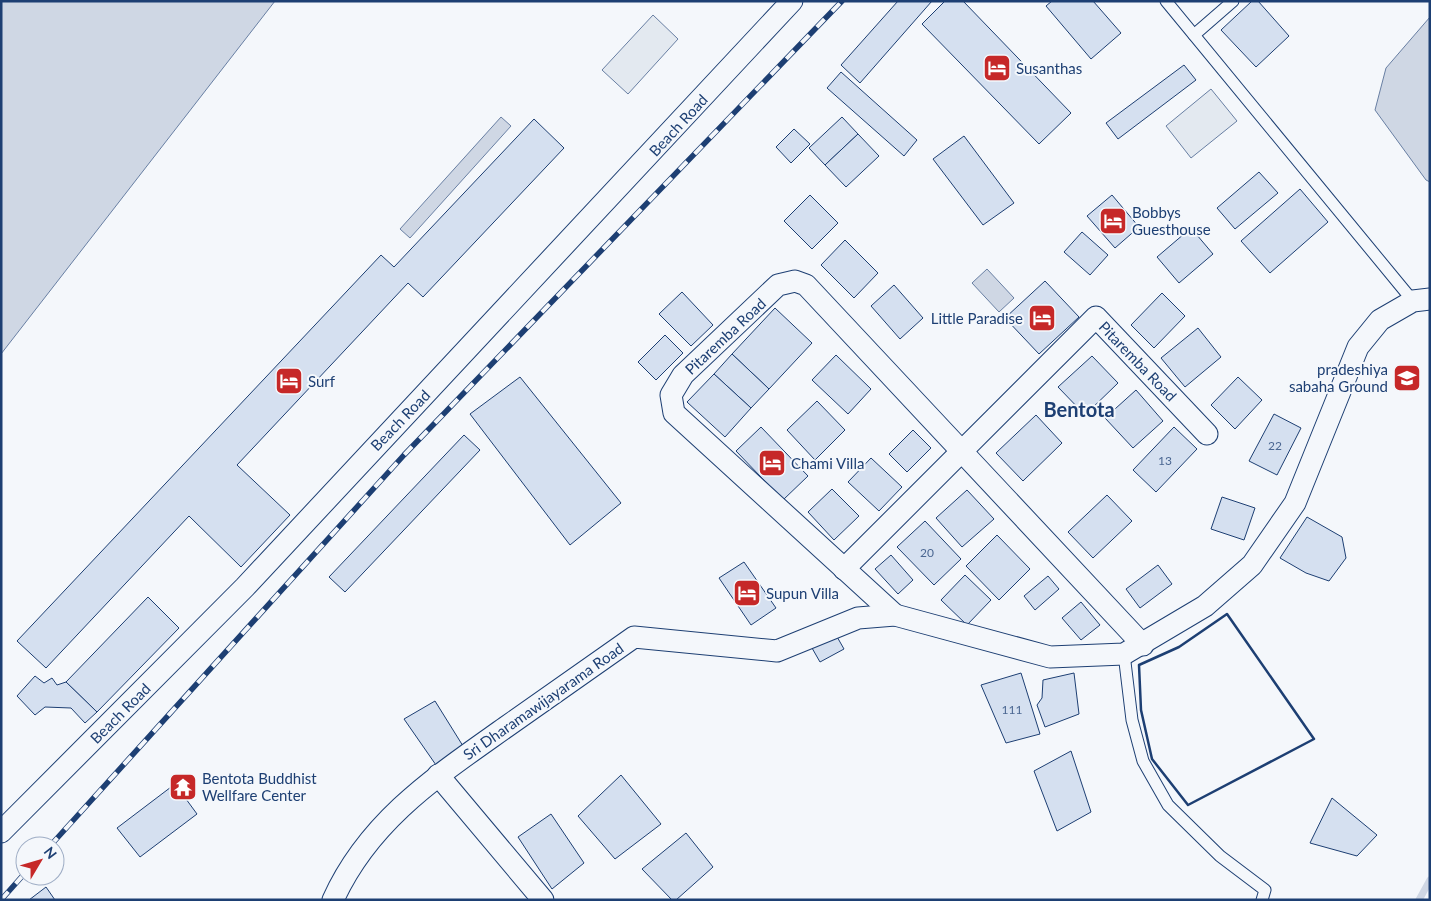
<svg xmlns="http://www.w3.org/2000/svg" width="1431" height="901" viewBox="0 0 1431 901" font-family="Lato,sans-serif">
  <rect width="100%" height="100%" fill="#f4f7fb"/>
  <g fill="#e3e9f0" stroke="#687fa3">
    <polygon points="653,15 678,39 628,94 602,70"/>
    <polygon points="1211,89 1237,121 1191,158 1166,126"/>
  </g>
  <g fill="#cfd7e4" stroke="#687fa3">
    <polygon points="1,1 275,1 1,354"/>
    <polygon points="1430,17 1430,182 1426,180 1375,110 1386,68"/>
    <polygon points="501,117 511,126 410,238 400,229"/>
    <polygon points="987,269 1014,298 999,312 972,283"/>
  </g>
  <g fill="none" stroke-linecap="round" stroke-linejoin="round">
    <polyline stroke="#cfd7e4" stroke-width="7" points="1419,900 1430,880"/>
  </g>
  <g fill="#d5e0f0" stroke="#1d3f73">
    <polygon points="898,1 932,1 860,83 841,65"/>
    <polygon points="945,1 963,1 1071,113 1039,144 922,24"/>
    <polygon points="1052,1 1093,1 1121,33 1091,59 1046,6"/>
    <polygon points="1252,1 1258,1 1289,36 1256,67 1221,30"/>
    <polygon points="1184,65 1196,80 1118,139 1106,123"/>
    <polygon points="841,72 917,140 904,156 827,88"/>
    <polygon points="842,117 858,134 825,165 809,148"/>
    <polygon points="534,119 564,148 423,297 408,283 237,465 290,515 241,567 189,516 46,668 17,641 381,255 394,267"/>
    <polygon points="794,129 810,144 791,163 776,147"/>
    <polygon points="858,134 879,156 846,187 825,165"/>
    <polygon points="964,136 1014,203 983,225 933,159"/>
    <polygon points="1259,172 1278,193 1235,229 1217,208"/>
    <polygon points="1300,189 1328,222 1270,273 1241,241"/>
    <polygon points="810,195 838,223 812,249 784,221"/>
    <polygon points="1112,195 1139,227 1115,248 1087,216"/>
    <polygon points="1191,228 1213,254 1179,283 1157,257"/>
    <polygon points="1082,232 1108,255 1090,275 1064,252"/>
    <polygon points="845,240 878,273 854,298 821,265"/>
    <polygon points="1045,281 1079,317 1039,354 1005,318"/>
    <polygon points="894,285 923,318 900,339 871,306"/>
    <polygon points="682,292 713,325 691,346 659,314"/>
    <polygon points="1162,293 1185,316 1154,348 1131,325"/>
    <polygon points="775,308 812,343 769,389 732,354"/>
    <polygon points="1198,328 1221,357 1185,387 1161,358"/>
    <polygon points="665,335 683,353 656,380 638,362"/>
    <polygon points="732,354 769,389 751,408 714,374"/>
    <polygon points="836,355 871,389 848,414 812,380"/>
    <polygon points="1092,356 1118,383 1085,415 1058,387"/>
    <polygon points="714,374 751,408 725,437 687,402"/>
    <polygon points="520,377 621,503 570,545 470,414"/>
    <polygon points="1238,377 1262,400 1235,429 1211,405"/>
    <polygon points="1136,390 1163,421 1133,448 1105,418"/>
    <polygon points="817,401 845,430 815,460 787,430"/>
    <polygon points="1274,414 1301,428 1277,475 1249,461"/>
    <polygon points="1036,415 1062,443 1023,481 996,453"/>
    <polygon points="761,427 808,476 783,500 736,451"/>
    <polygon points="1174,427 1197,449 1156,492 1133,470"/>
    <polygon points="913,430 931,448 907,472 889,454"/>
    <polygon points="464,435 480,450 345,592 329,577"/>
    <polygon points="871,458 902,487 879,511 848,482"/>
    <polygon points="832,489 859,516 834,540 808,512"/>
    <polygon points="967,490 994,519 962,547 936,518"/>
    <polygon points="1107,495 1132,521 1093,558 1068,532"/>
    <polygon points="1222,497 1255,508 1244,540 1211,529"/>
    <polygon points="1307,517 1342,537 1346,558 1329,581 1306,573 1280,558"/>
    <polygon points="925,521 961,559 934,585 897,547"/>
    <polygon points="997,535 1030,569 999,600 966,566"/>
    <polygon points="891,555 913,580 898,594 875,569"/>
    <polygon points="744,562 776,608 751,625 719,578"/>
    <polygon points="1158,565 1172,584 1140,608 1126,589"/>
    <polygon points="965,575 991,600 967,625 941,600"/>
    <polygon points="1048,576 1059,589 1035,610 1024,596"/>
    <polygon points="148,597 179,628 97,712 66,682"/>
    <polygon points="1081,602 1100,625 1081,640 1062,618"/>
    <polygon points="836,635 844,649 820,662 812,648"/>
    <polygon points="1021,673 1040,734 1006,743 981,685"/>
    <polygon points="1074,673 1079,714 1045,727 1037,705 1042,698 1043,680"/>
    <polygon points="35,676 44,683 52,678 57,685 66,682 97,712 85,723 71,708 45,707 35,715 17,696"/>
    <polygon points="435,701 463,746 436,765 404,719"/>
    <polygon points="1071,751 1091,812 1057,831 1034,771"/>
    <polygon points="621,775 661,824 615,859 578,816"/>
    <polygon points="175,784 197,814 140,857 117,828"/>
    <polygon points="1332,798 1377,835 1357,856 1310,843"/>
    <polygon points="551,814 584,863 552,889 518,837"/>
    <polygon points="686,833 713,867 676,900 672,900 642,869"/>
    <polygon points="46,887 55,900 29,900"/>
  </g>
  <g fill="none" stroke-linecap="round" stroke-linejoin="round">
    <g stroke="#1d3f73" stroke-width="13">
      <g id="lane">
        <polyline points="1166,1 1413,301"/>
        <polyline points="1194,35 1233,1"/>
        <polyline points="1124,654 1132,720 1143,761 1168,805 1220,856 1265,890 1262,900"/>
      </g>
    </g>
    <g stroke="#1d3f73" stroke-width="23">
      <g id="street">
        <polyline points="844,569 1096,317 1207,434"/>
        <polyline points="895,615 674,413 671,395 683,375 778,285 795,281 806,285 1143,645"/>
        <polyline points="438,775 543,900"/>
        <polyline points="1,832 245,587 792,1"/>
        <path d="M 333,900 C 369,820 437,776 506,727 C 548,697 591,667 634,637 L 777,651 L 858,618 L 895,615 L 1050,657 L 1124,654 L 1205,606 L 1252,565 L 1295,503 L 1358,347 L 1380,320 L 1413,301 L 1430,299"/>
      </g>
    </g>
    <use href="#lane" stroke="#f4f7fb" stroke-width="11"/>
    <use href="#street" stroke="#f4f7fb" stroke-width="21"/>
    <g stroke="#1d3f73" stroke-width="5.5">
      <g id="rail">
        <polyline points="50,846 404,455 842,1"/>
        <polyline points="1,900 25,873"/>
      </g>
    </g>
    <use href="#rail" stroke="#f4f7fb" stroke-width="4" stroke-dasharray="11" stroke-linecap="butt"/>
    <polygon stroke="#1d3f73" stroke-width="2.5" points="1227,614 1314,739 1188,805 1152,759 1141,710 1139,665 1179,647"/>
  </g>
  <defs>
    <g id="hotel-square" transform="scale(1.4375)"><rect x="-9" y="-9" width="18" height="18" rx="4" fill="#c62828" stroke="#f4f7fb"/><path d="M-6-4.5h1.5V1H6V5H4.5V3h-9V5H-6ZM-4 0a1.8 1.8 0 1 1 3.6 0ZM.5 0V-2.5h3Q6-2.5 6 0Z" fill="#fff"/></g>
    <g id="school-square" transform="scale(1.4375)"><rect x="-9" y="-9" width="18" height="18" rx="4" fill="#c62828" stroke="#f4f7fb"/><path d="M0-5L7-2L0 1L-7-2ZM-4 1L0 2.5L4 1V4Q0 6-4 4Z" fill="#fff"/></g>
    <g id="temple-square" transform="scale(1.4375)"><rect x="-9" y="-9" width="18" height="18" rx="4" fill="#c62828" stroke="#f4f7fb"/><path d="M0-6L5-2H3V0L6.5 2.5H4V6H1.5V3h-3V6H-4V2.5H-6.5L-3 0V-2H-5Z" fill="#fff"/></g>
  </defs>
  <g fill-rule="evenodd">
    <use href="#hotel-square" x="997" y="68"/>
    <use href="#hotel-square" x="1113" y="221"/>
    <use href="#hotel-square" x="1042" y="318"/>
    <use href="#school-square" x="1407" y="378"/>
    <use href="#hotel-square" x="289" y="381"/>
    <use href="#hotel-square" x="772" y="463"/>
    <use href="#hotel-square" x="747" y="593"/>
    <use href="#temple-square" x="183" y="787"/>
  </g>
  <g text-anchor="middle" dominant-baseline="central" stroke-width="4" stroke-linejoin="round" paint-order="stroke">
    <g font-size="12" fill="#4b6792">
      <text x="1275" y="445">22</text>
      <text x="1165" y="460">13</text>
      <text x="927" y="552">20</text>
      <text x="1012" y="709">111</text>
    </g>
    <g font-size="15" fill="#1d3f73" stroke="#f4f7fb" text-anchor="start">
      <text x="1016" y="68">Susanthas</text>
      <text x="1132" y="212">Bobbys<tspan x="1132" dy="17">Guesthouse</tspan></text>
      <text x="1023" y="318" text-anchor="end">Little Paradise</text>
      <text x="1388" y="369" text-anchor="end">pradeshiya<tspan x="1388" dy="17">sabaha Ground</tspan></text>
      <text x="308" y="381">Surf</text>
      <text x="791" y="463">Chami Villa</text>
      <text x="766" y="593">Supun Villa</text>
      <text x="202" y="778">Bentota Buddhist<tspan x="202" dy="17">Wellfare Center</tspan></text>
    </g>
    <g font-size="15" fill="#1d3f73" stroke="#f4f7fb">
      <text transform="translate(678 125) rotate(-47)">Beach Road</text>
      <text transform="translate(725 336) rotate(-43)">Pitaremba Road</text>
      <text transform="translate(1138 361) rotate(46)">Pitaremba Road</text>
      <text transform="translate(400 420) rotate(-46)">Beach Road</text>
      <text transform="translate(543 701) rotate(-35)">Sri Dharamawijayarama Road</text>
      <text transform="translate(120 713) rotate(-45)">Beach Road</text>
    </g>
    <g font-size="20" font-weight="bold" fill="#1d3f73" stroke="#f4f7fb">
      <text x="1079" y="409">Bentota</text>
    </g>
  </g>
  <rect width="1431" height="901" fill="none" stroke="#1d3f73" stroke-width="5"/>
  <g transform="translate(40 861) rotate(52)"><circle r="24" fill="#f4f7fb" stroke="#9eadc5"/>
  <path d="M0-4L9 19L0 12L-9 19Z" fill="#c62828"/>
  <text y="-8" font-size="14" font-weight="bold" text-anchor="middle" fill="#1d3f73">N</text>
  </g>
</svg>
